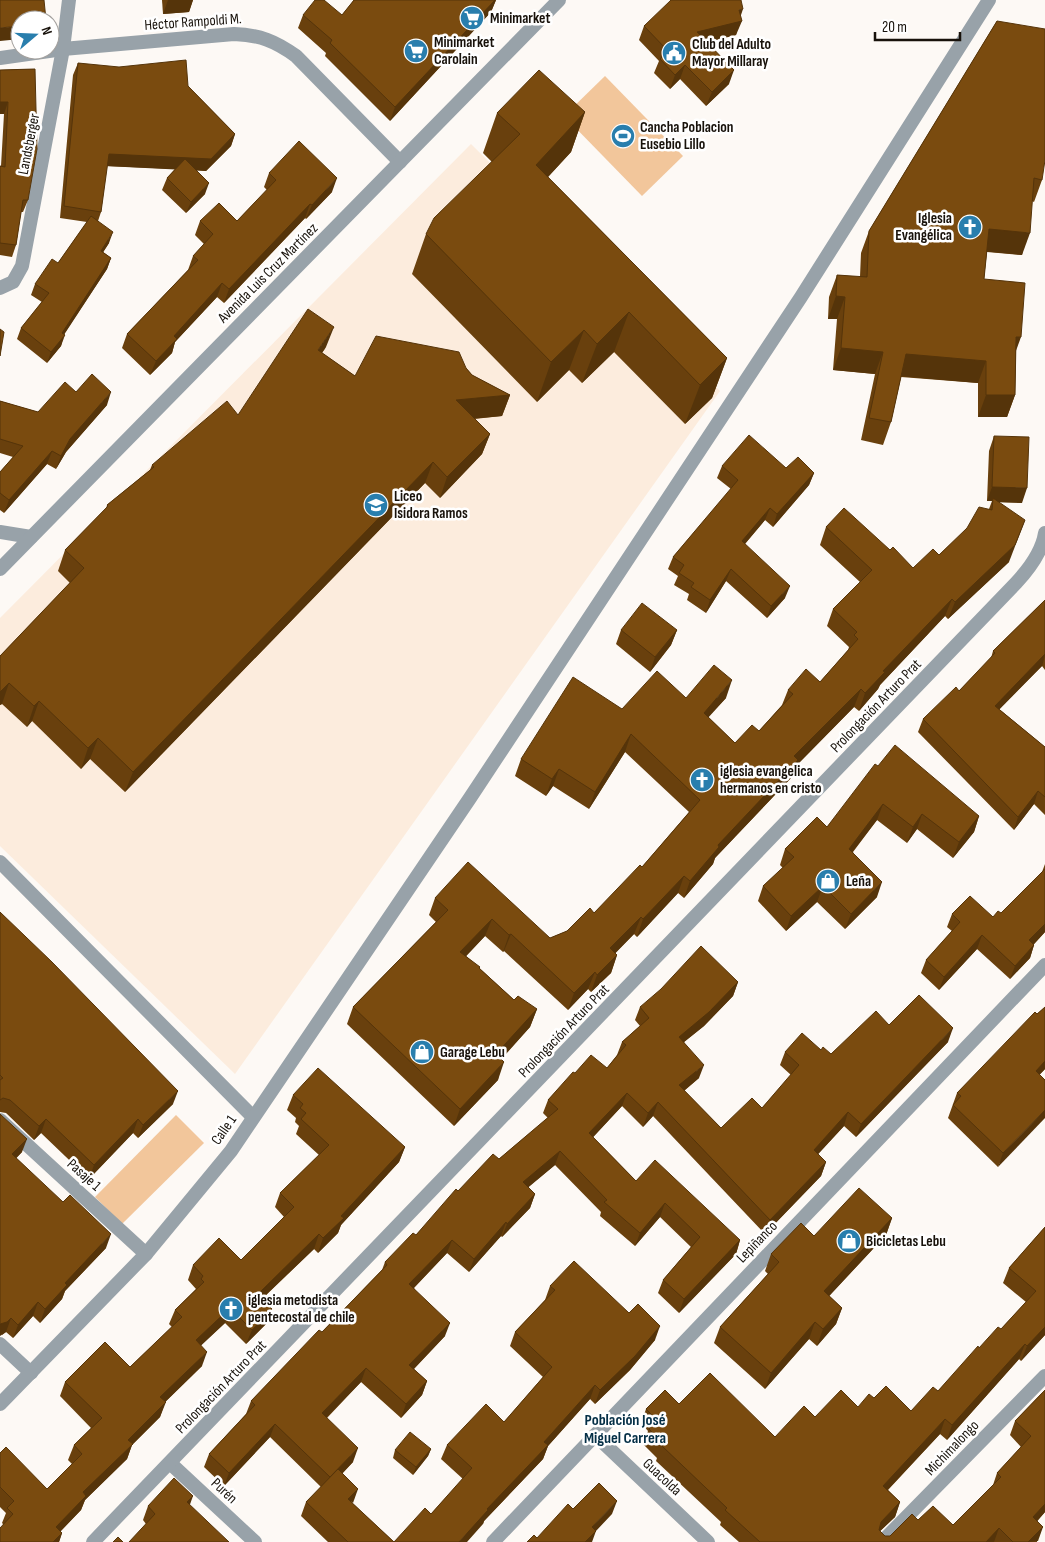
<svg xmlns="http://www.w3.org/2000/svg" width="1045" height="1542" viewBox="0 0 1045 1542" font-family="'Sofia Sans Condensed',sans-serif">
  <rect width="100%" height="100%" fill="#fdf9f5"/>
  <polygon fill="#fcecdd" points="471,144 720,391 235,1074 0,846 0,618"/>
  <g fill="#f2c69b">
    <polygon points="605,76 683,156 642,196 564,116"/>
    <polygon points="176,1115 204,1143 122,1224 95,1197"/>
  </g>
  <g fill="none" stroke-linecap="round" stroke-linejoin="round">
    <g stroke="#98a2a9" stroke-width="14">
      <path d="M 0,58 L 63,49 L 234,34 C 260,35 275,41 296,56 L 400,162"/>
      <polyline points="0,288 13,282 22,266 63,49 69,0"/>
      <polyline points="0,532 31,537"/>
      <polyline points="0,862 253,1117"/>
      <polyline points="0,1120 146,1254"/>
      <polyline points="0,1344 31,1373"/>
      <polyline points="0,1404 146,1254 231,1151 470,798 801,297 989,0"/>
      <polyline points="595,1435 708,1542"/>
      <polyline points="170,1463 255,1542"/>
      <path d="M 93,1542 L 1016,583 C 1029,569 1042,552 1045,533"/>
      <polyline points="493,1542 1045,965"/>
      <polyline points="882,1542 1045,1376"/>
    </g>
    <polyline stroke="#98a2a9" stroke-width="14" points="0,569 559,0"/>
  </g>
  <g fill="#69400d">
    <polygon points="162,0 193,0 189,12 163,14"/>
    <polygon points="354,0 496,0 491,12 390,121 325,56 326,53 298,28 303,15 342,15"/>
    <polygon points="740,16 736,35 707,42 729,84 706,106 680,79 670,89 654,73 659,61 639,40 644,26"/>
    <polygon points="997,21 1042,180 1034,202 1032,201 1022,255 987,252 984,279 1016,351 1015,395 1007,417 978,417 978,383 901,377 891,422 883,445 861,440 875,374 833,370 837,319 828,319 829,297 837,275 860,277 861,253 869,231"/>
    <polygon points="78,63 188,86 235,134 231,146 206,171 197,170 205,194 186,213 162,190 167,178 175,169 107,166 101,212 98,221 109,243 103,252 111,258 107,269 64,334 61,346 47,363 17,339 21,328 42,302 31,295 35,284 58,263 87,222 60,218 73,75"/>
    <polygon points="35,69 28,200 23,212 21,212 16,245 12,257 0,255 0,166 1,166 4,114 0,70"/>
    <polygon points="585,112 571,152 548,177 727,358 712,398 685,424 614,352 582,383 569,370 537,402 412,274 426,234 492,162 483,153 497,113"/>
    <polygon points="269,173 332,192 306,219 305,218 224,303 217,297 175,342 172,353 150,375 122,348 127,334 188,270 193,256 204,244 195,235 200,221 237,221 267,190 264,187"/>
    <polygon points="326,347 322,353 355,376 466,368 472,375 510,395 502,416 474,419 490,434 482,454 440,498 425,483 125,792 90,759 81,769 32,721 27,727 2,704 0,705 0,656 70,583 58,571 65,550 106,509 107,505 150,470 152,465 238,415"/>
    <polygon points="76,392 107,405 66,452 56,469 47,464 4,513 0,510 0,472 13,457 0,453 0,401 38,412"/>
    <polygon points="994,436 1022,503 998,502 1009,562 948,619 945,616 880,685 878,689 859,711 854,707 796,766 792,777 715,858 713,864 684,898 678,893 637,937 634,934 615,953 617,955 611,973 591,992 588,989 568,1010 504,951 503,952 485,936 466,956 514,1000 537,1009 530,1027 501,1059 498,1080 454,1126 347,1024 353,1007 436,922 429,915 435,898 550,938 567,931 594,913 642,867 689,812 625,752 589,809 553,786 546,796 515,776 521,759 622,709 686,698 726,698 708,717 735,743 759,731 782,705 788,690 820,682 848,650 849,647 827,626 833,609 860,582 820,545 826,527 890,550 913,568 939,555 989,509 992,501 987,501 989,451"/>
    <polygon points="722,466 786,468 814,473 809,485 773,527 765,520 745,544 785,598 767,618 726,581 706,613 687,600 689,594 674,585 678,576 668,569 673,557 731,489 717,478"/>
    <polygon points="1045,600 1045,670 1042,666 999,709 1045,747 1045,815 1034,804 1014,830 918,732 923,719 959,691 991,658 993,651"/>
    <polygon points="621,630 677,630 671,645 650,672 616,644"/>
    <polygon points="878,766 979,816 974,832 953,858 917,829 907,843 877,820 853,852 877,897 845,929 817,902 786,931 758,901 763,886 783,868 780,865 785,849 827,827"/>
    <polygon points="1045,864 1045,932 1034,944 1034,945 1030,958 1010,979 977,949 939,990 921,973 926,960 952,931 947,927 952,914 993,917 1001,913 1042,872"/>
    <polygon points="0,912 173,1104 138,1138 133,1133 89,1179 41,1133 34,1140 6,1113 0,1112"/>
    <polygon points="738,982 733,996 704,1026 684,1042 699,1078 684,1091 721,1128 762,1108 791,1075 780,1065 785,1052 821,1050 831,1054 889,1025 948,1042 856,1137 844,1126 818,1154 826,1162 821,1176 765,1234 653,1116 643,1127 622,1106 593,1137 636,1181 740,1240 736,1254 679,1313 658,1293 663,1280 691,1247 660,1217 635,1246 600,1216 601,1212 555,1165 528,1187 535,1194 530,1208 502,1237 501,1236 469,1272 447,1253 414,1288 445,1336 414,1369 427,1381 422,1395 401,1418 361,1382 327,1418 353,1462 342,1474 352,1503 394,1542 328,1542 301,1516 306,1502 321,1487 270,1437 224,1486 204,1467 209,1454 246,1414 251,1401 322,1332 382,1270 385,1262 416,1235 458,1191 499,1159 548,1118 543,1113 548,1100 575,1073 607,1068 617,1055 622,1042 640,1026 635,1020 640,1007"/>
    <polygon points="1045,1007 1045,1069 1040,1074 998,1167 948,1118 957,1093"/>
    <polygon points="293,1095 405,1147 399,1162 341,1225 338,1233 318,1253 314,1249 262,1299 266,1324 246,1344 225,1323 201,1345 202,1366 165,1402 160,1417 132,1445 127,1459 85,1500 81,1510 60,1532 62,1533 59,1542 0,1542 3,1524 2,1523 6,1513 0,1507 0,1453 47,1489 72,1464 68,1460 74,1445 91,1428 60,1396 65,1382 130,1367 172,1327 169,1324 175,1310 196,1289 188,1280 193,1265 241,1260 284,1217 275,1207 280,1193 319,1155 296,1134 299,1126 295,1122 296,1118 287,1110"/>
    <polygon points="0,1114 22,1152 16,1158 106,1248 65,1291 62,1299 40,1323 33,1316 13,1338 6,1332 2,1335"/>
    <polygon points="892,1218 886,1235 829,1296 842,1308 836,1324 817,1346 809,1339 765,1389 714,1343 720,1327 768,1274 765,1271 771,1254 814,1236"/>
    <polygon points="1045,1227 1045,1335 1021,1361 1019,1359 947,1440 940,1434 888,1490 900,1502 895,1517 880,1531 885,1536 890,1536 918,1520 953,1525 993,1485 997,1473 1021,1447 1010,1435 1015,1421 1045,1390 1045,1512 1037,1521 1037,1542 739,1542 720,1525 721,1522 656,1461 657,1458 643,1444 648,1431 641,1423 646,1409 679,1404 775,1437 815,1417 858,1407 874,1398 911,1411 938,1391 979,1348 1001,1329 1026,1302 1003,1283 1009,1268"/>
    <polygon points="550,1286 655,1340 630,1370 595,1404 590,1399 548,1446 543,1459 484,1521 483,1524 431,1514 463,1479 441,1459 447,1445 504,1422 543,1377 510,1346 515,1332 545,1300"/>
    <polygon points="431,1449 428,1456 413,1475 393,1458 395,1450"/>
    <polygon points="190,1505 146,1524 143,1520 148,1506"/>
  </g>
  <g fill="#55340a">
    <polygon points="168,0 193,0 189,12 163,14"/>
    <polygon points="495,0 496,0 491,12 390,121 395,107"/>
    <polygon points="743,9 739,21 742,21 736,35 692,46 697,32 739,10"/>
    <polygon points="20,26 20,39 0,41 0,28"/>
    <polygon points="685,65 680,79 670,89 675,75"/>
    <polygon points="734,70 729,84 706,106 712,92"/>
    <polygon points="0,102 8,102 4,114 0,114"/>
    <polygon points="585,112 571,152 522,205 536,165"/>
    <polygon points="235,134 231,146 206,171 105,166 109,154"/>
    <polygon points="337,178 332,192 306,219 312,205"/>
    <polygon points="209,183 205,194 186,213 191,202"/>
    <polygon points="310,204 305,218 224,303 229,289"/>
    <polygon points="989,229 1030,233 1022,255 981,251"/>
    <polygon points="113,232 109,243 97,262 101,251"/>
    <polygon points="111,258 107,269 58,344 62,333"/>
    <polygon points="222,283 217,297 175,342 172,353 150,375 156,361 174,336"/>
    <polygon points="836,296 845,297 837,319 828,319"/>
    <polygon points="629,312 614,352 582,383 597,344"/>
    <polygon points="334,327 326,347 310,370 318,350"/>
    <polygon points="584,330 569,370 537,402 551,362"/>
    <polygon points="65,335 61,346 47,363 51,352"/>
    <polygon points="1016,337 1021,337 1013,359"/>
    <polygon points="841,348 883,352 875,374 833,370"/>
    <polygon points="906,354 986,361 978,383 898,376"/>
    <polygon points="727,358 712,398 685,424 700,385"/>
    <polygon points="111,392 107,405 66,452 56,469 61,456 70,439"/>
    <polygon points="510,395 502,416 448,421 456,400"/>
    <polygon points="986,395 1015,395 1007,417 978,417"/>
    <polygon points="490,434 482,454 440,498 447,477"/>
    <polygon points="52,451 47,464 4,513 9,500"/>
    <polygon points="433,462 425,483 125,792 133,772"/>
    <polygon points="814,473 809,485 773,527 777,514"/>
    <polygon points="992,487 1027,488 1022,503 993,502 993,498 992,501 987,501"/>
    <polygon points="770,508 765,520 737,553 742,541"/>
    <polygon points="1025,520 1009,562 948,619 955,602"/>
    <polygon points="731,569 726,581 706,613 710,600"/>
    <polygon points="790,586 785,598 767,618 771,606"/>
    <polygon points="952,599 945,616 880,685 878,689 859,711 865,693 883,671"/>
    <polygon points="677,630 671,645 650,672 655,657"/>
    <polygon points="1045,654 1045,656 1042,666 990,719 995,706"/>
    <polygon points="732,680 726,698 697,730 704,713"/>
    <polygon points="9,683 2,704 0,705 0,692"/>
    <polygon points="861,689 854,707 796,766 792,777 715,858 713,864 684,898 690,881 718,845 794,756"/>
    <polygon points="39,701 32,721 27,727 34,706"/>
    <polygon points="631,734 625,752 589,809 595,792"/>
    <polygon points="98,738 90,759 81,769 88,748"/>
    <polygon points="559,769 553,786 546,796 552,779"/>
    <polygon points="1038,791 1034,804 1014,830 1018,817"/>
    <polygon points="883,804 877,820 843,864 849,849"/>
    <polygon points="922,814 917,829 907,843 913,827"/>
    <polygon points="979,816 974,832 953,858 959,842"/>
    <polygon points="684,876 678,893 637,937 643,919"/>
    <polygon points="882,882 877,897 845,929 851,914"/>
    <polygon points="823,886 817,902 786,931 791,916"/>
    <polygon points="641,917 634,934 604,965 610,948"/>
    <polygon points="492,919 485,936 454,969 460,952"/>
    <polygon points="1045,924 1045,932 1025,954 1029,940"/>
    <polygon points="511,934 504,951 503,952 509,935"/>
    <polygon points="982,935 977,949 939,990 944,977"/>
    <polygon points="1034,945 1030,958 1010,979 1015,966"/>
    <polygon points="617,955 611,973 591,992 597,975"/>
    <polygon points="595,972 588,989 568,1010 574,993"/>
    <polygon points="738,982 733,996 704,1026 674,1050 679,1037"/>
    <polygon points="537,1009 530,1027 490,1072 496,1054"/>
    <polygon points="953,1028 948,1042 856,1137 861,1124"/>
    <polygon points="1045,1061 1045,1069 1031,1084 1036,1071"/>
    <polygon points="504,1062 498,1080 454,1126 460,1109"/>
    <polygon points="704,1065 699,1078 674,1099 679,1085"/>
    <polygon points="178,1091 173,1104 138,1138 143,1125"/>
    <polygon points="627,1093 622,1106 584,1147 589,1133"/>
    <polygon points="658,1102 653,1116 643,1127 648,1113"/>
    <polygon points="1045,1110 1045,1118 998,1167 1003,1153"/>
    <polygon points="848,1112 844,1126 809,1164 814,1150"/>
    <polygon points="46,1119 41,1133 34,1140 39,1126"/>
    <polygon points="138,1119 133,1133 89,1179 94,1165"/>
    <polygon points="27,1139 22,1152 7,1168 12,1154"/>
    <polygon points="405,1147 399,1162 341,1225 338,1233 318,1253 323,1238 341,1216"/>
    <polygon points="560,1151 555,1165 518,1196 523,1182"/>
    <polygon points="826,1162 821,1176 765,1234 770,1220"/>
    <polygon points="535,1194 530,1208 502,1237 507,1224"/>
    <polygon points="665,1203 660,1217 635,1246 640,1233"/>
    <polygon points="892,1218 886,1235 818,1308 824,1291"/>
    <polygon points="506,1222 501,1236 469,1272 474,1259"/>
    <polygon points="111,1234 106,1248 65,1291 62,1299 40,1323 45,1309 65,1283"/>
    <polygon points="319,1234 314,1249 251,1309 257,1295"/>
    <polygon points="452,1240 447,1253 404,1298 409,1284"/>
    <polygon points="740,1240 736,1254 679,1313 684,1299"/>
    <polygon points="38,1302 33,1316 13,1338 18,1325"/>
    <polygon points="230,1308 225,1323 191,1355 196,1340"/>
    <polygon points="842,1308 836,1324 817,1346 823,1329"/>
    <polygon points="272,1309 266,1324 246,1344 252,1330"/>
    <polygon points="11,1318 6,1332 0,1336 0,1324"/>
    <polygon points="815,1322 809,1339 765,1389 771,1373"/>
    <polygon points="450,1323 445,1336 404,1379 409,1365"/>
    <polygon points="660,1326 655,1340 630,1370 595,1404 600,1390"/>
    <polygon points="1045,1327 1045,1335 1021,1361 1027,1346"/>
    <polygon points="1025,1344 1019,1359 947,1440 952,1425"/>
    <polygon points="207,1352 202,1366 155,1412 160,1397"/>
    <polygon points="366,1368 361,1382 317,1427 322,1413"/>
    <polygon points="427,1381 422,1395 401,1418 406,1404"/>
    <polygon points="595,1385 590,1399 548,1446 543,1459 484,1521 483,1524 467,1542 459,1542 544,1442"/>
    <polygon points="166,1402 160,1417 132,1445 127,1459 85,1500 81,1510 50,1542 56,1527 83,1492 128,1440"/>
    <polygon points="945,1419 940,1434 878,1500 883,1486"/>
    <polygon points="275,1424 270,1437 224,1486 229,1473"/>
    <polygon points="358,1448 353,1462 325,1491 330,1477"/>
    <polygon points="431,1449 428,1456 413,1475 416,1467"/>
    <polygon points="358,1489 353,1503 348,1499"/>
    <polygon points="193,1496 188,1510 187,1502"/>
    <polygon points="617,1501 612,1514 596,1531 592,1542 585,1542 592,1527"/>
    <polygon points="900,1502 895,1517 875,1536 881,1522"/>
    <polygon points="1045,1504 1045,1512 1028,1532 1033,1517"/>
    <polygon points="1043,1527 1038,1541 1028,1542"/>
    <polygon points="999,1528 994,1542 986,1542"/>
    <polygon points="62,1533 59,1542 53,1542"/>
  </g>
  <g fill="#7a4b0f" stroke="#55340a">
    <polygon points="0,0 44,0 46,20 20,20 20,26 0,28"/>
    <polygon points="315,0 324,0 342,15 354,0 495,0 395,107 330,43 332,40 303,15"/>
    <polygon points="671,0 741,0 743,9 739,10 742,21 697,32 734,70 712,92 685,65 675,75 660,59 668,51 644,26"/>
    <polygon points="997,21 1045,29 1045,160 1042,180 1034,178 1030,233 989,229 984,279 1025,283 1021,337 1016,337 1015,395 986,395 986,361 906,354 891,422 869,418 883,352 841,348 845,297 836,296 837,275 867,277 869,231"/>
    <polygon points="186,60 188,86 235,134 211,159 109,154 101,212 64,206 78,63 119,67"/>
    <polygon points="35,69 37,149 28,200 23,200 16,245 0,243 0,166 5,167 8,102 0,102 0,70"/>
    <polygon points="539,70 585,112 536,165 727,358 700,385 629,312 597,344 584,330 551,362 426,234 434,218 520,134 497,113"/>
    <polygon points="299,141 337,178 312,205 310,204 229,289 222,283 174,336 177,339 156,361 127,334 198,260 193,256 213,234 200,221 219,203 237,221 276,180 269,173"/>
    <polygon points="185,159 209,183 191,202 167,178"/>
    <polygon points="91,216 113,232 101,251 111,258 62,333 65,335 51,352 21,328 49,293 35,284 52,259 58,263"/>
    <polygon points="308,309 334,327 318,350 355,376 376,336 459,352 466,368 472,375 510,395 456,400 490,434 447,477 433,462 133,772 98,738 88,748 39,701 34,706 9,683 0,692 0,656 84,568 65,550 108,506 107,505 154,467 152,465 227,401 238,415"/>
    <polygon points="0,329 4,332 0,356"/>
    <polygon points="92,374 111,392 70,439 61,456 52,451 9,500 0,493 0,472 23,446 0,439 0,401 38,412 65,382 76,392"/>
    <polygon points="749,435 786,468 798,457 814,473 777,514 770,508 742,541 790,586 771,606 731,569 710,600 691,587 694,583 679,573 684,565 673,557 738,480 722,466"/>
    <polygon points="994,436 1029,437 1027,488 992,487"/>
    <polygon points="993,498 1025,520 1015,545 955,602 952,599 883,671 885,672 865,693 861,689 794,756 798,760 718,845 719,847 690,881 684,876 643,919 641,917 610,948 617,955 597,975 595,972 574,993 511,934 509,935 492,919 460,952 480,967 479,968 514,1000 518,996 537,1009 496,1054 504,1062 460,1109 353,1007 448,910 435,898 468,862 550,938 567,931 590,908 594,913 640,865 642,867 700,800 631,734 595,792 559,769 552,779 521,759 573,677 622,709 657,671 686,698 714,665 732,680 704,713 735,743 752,725 759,731 793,694 788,690 806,669 820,682 858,639 854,635 857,632 833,609 872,570 826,527 844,508 890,550 893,547 913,568 933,549 939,555 967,528 979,507 992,510"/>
    <polygon points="1045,600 1045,654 995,706 1045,747 1045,797 1038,791 1018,817 923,719 956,687 959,691 995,653 993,651"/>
    <polygon points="642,603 677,630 655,657 621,630"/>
    <polygon points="895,745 979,816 959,842 922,814 913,827 883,804 849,849 882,882 851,914 823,886 791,916 763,886 794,857 785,849 817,817 827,827 875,764 878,766"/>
    <polygon points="1045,869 1045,924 1029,940 1034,945 1015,966 982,935 944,977 926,960 960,922 952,914 970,896 993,917 998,911 1001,913"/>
    <polygon points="0,912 52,962 178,1091 143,1125 138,1119 94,1165 46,1119 39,1126 10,1100 3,1098 0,1100 0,1080 3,1078 0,1075"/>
    <polygon points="701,946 738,982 709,1012 679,1037 704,1065 679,1085 721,1128 752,1098 762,1108 799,1065 785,1052 802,1033 821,1050 823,1047 831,1054 876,1011 889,1025 919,995 953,1028 861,1124 848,1112 814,1150 826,1162 770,1220 658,1102 648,1113 627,1093 589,1133 636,1181 655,1160 740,1240 684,1299 663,1280 700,1237 665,1203 640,1233 604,1202 607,1200 560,1151 523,1182 535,1194 507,1224 506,1222 474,1259 452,1240 409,1284 450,1323 409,1365 427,1381 406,1404 366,1368 322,1413 358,1448 330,1477 275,1424 229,1473 209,1454 255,1405 251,1401 319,1330 322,1332 387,1265 385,1262 413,1233 416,1235 456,1189 458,1191 493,1154 499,1159 558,1109 548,1100 573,1072 575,1073 591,1055 607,1068 626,1045 622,1042 649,1018 640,1007 661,989"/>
    <polygon points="1045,1007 1045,1061 1036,1071 1045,1080 1045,1110 1003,1153 953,1105 961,1096 957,1093 1035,1012 1037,1014"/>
    <polygon points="318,1068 405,1147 341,1216 344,1218 323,1238 319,1234 257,1295 272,1309 252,1330 230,1308 196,1340 207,1352 160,1397 166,1402 128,1440 133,1444 83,1492 86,1496 56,1527 62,1533 53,1542 0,1542 0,1528 13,1514 7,1508 14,1501 0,1487 0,1453 6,1447 47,1489 82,1454 74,1445 102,1418 65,1382 105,1342 130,1367 182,1317 175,1310 204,1282 201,1279 203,1276 193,1265 219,1238 241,1260 294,1207 280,1193 329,1145 301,1119 306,1113 300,1108 303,1104 293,1095"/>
    <polygon points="0,1114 27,1139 12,1154 63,1202 70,1195 111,1234 65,1283 67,1285 45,1309 38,1302 18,1325 11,1318 7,1322 0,1324"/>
    <polygon points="859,1188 892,1218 824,1291 842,1308 823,1329 815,1322 771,1373 720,1327 779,1262 771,1254 801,1223 814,1236"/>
    <polygon points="1045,1227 1045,1327 1027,1346 1025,1344 952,1425 945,1419 883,1486 900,1502 881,1522 879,1530 885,1536 890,1536 912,1514 918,1520 933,1506 953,1525 1001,1477 997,1473 1031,1436 1015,1421 1045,1390 1045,1504 1033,1517 1043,1527 1028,1542 1013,1542 999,1528 986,1542 760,1542 725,1510 727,1508 662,1446 663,1444 649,1429 657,1420 646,1409 665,1390 679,1404 710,1373 775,1437 804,1406 815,1417 841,1390 858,1407 869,1394 874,1398 886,1386 911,1411 933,1387 938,1391 978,1346 979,1348 998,1327 1001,1329 1036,1291 1009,1268"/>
    <polygon points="574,1261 629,1313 638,1304 660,1326 635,1356 600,1390 595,1385 544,1442 548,1445 487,1509 488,1510 459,1542 394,1542 425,1508 431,1514 472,1468 447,1445 486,1404 504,1422 552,1367 515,1332 555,1290 550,1286"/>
    <polygon points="410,1432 431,1449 416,1467 395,1450"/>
    <polygon points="338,1469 358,1489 348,1499 394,1542 348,1542 306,1502"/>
    <polygon points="174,1478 193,1496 187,1502 229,1542 129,1542 155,1514 148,1506"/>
    <polygon points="599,1483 617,1501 592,1527 596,1531 585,1542 527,1542 534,1535 537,1538 568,1504 573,1509"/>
    <polygon points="118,1537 123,1542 113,1542"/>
  </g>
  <defs>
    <g id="supermarket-disc" transform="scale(1.25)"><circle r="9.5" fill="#297ead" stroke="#fff"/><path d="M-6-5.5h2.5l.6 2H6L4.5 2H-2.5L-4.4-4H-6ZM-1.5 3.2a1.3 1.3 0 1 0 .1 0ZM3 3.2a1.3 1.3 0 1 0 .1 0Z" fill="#fff"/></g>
    <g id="civic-disc" transform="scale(1.25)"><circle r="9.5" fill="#297ead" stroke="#fff"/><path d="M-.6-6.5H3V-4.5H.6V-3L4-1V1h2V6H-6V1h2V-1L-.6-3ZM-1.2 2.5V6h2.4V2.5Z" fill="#fff"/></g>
    <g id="stadium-disc" transform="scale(1.25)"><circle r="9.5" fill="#297ead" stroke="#fff"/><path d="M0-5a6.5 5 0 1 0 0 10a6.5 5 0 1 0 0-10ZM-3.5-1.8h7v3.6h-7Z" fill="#fff"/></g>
    <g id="church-disc" transform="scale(1.25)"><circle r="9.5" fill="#297ead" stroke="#fff"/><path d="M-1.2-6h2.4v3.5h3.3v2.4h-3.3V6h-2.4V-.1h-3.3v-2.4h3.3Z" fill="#fff"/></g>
    <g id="school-disc" transform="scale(1.25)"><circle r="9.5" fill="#297ead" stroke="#fff"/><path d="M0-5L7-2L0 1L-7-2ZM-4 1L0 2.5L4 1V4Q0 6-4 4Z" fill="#fff"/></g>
    <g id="shop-disc" transform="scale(1.25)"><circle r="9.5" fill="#297ead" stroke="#fff"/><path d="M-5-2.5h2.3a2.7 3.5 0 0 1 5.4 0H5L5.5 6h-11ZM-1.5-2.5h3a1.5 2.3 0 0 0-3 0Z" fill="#fff"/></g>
  </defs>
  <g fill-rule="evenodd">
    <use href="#supermarket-disc" x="472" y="18"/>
    <use href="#supermarket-disc" x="416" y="51"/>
    <use href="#civic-disc" x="674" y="53"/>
    <use href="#stadium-disc" x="623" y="136"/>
    <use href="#church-disc" x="970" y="227"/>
    <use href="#school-disc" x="376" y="505"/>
    <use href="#church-disc" x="702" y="780"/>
    <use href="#shop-disc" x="828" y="881"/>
    <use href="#shop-disc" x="422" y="1052"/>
    <use href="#shop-disc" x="849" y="1241"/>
    <use href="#church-disc" x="231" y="1309"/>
  </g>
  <g text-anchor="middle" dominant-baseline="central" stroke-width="5" stroke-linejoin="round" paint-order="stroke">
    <g font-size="15" font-weight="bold" fill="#18120b" stroke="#fff" text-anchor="start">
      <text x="490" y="18">Minimarket</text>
      <text x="434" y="42">Minimarket<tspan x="434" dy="17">Carolain</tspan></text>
      <text x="692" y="44">Club del Adulto<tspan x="692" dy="17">Mayor Millaray</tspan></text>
      <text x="640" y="127">Cancha Poblacion<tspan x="640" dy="17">Eusebio Lillo</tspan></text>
      <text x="952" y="218" text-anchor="end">Iglesia<tspan x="952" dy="17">Evangélica</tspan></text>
      <text x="394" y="496">Liceo<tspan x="394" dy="17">Isidora Ramos</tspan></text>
      <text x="720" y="771">iglesia evangelica<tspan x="720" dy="17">hermanos en cristo</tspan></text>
      <text x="846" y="881">Leña</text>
      <text x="440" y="1052">Garage Lebu</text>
      <text x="866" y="1241">Bicicletas Lebu</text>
      <text x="248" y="1300">iglesia metodista<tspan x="248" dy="17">pentecostal de chile</tspan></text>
    </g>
    <g font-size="15" fill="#18120b" stroke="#fff">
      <text transform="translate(193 22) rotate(-4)">Héctor Rampoldi M.</text>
      <text transform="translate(29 144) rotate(-79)">Landsberger</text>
      <text transform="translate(268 273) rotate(-45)">Avenida Luis Cruz Martínez</text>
      <text transform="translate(876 706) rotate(-46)">Prolongación Arturo Prat</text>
      <text transform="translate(564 1031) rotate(-46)">Prolongación Arturo Prat</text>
      <text transform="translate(224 1130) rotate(-55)">Calle 1</text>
      <text transform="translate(84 1175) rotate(42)">Pasaje 1</text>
      <text transform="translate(757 1242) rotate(-46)">Lepiñanco</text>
      <text transform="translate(221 1387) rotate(-46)">Prolongación Arturo Prat</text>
      <text transform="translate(952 1448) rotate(-46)">Michimalongo</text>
      <text transform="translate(662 1477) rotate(43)">Guacolda</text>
      <text transform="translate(224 1491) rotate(43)">Purén</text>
    </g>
    <g font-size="16" font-weight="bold" fill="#052f46" stroke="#fff">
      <text x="625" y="1420">Población José<tspan x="625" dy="18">Miguel Carrera</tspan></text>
    </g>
  </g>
  <g transform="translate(35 35) rotate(71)"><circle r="24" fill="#ffffff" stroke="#a3a09d"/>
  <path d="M0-4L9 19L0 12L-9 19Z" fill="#297ead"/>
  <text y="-8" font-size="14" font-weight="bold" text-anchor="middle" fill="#18120b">N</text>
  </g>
  <path d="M875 32v8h85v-8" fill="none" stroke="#18120b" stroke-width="2.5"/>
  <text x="882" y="32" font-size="15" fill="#18120b" stroke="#ffffff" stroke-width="4" paint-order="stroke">20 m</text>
</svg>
